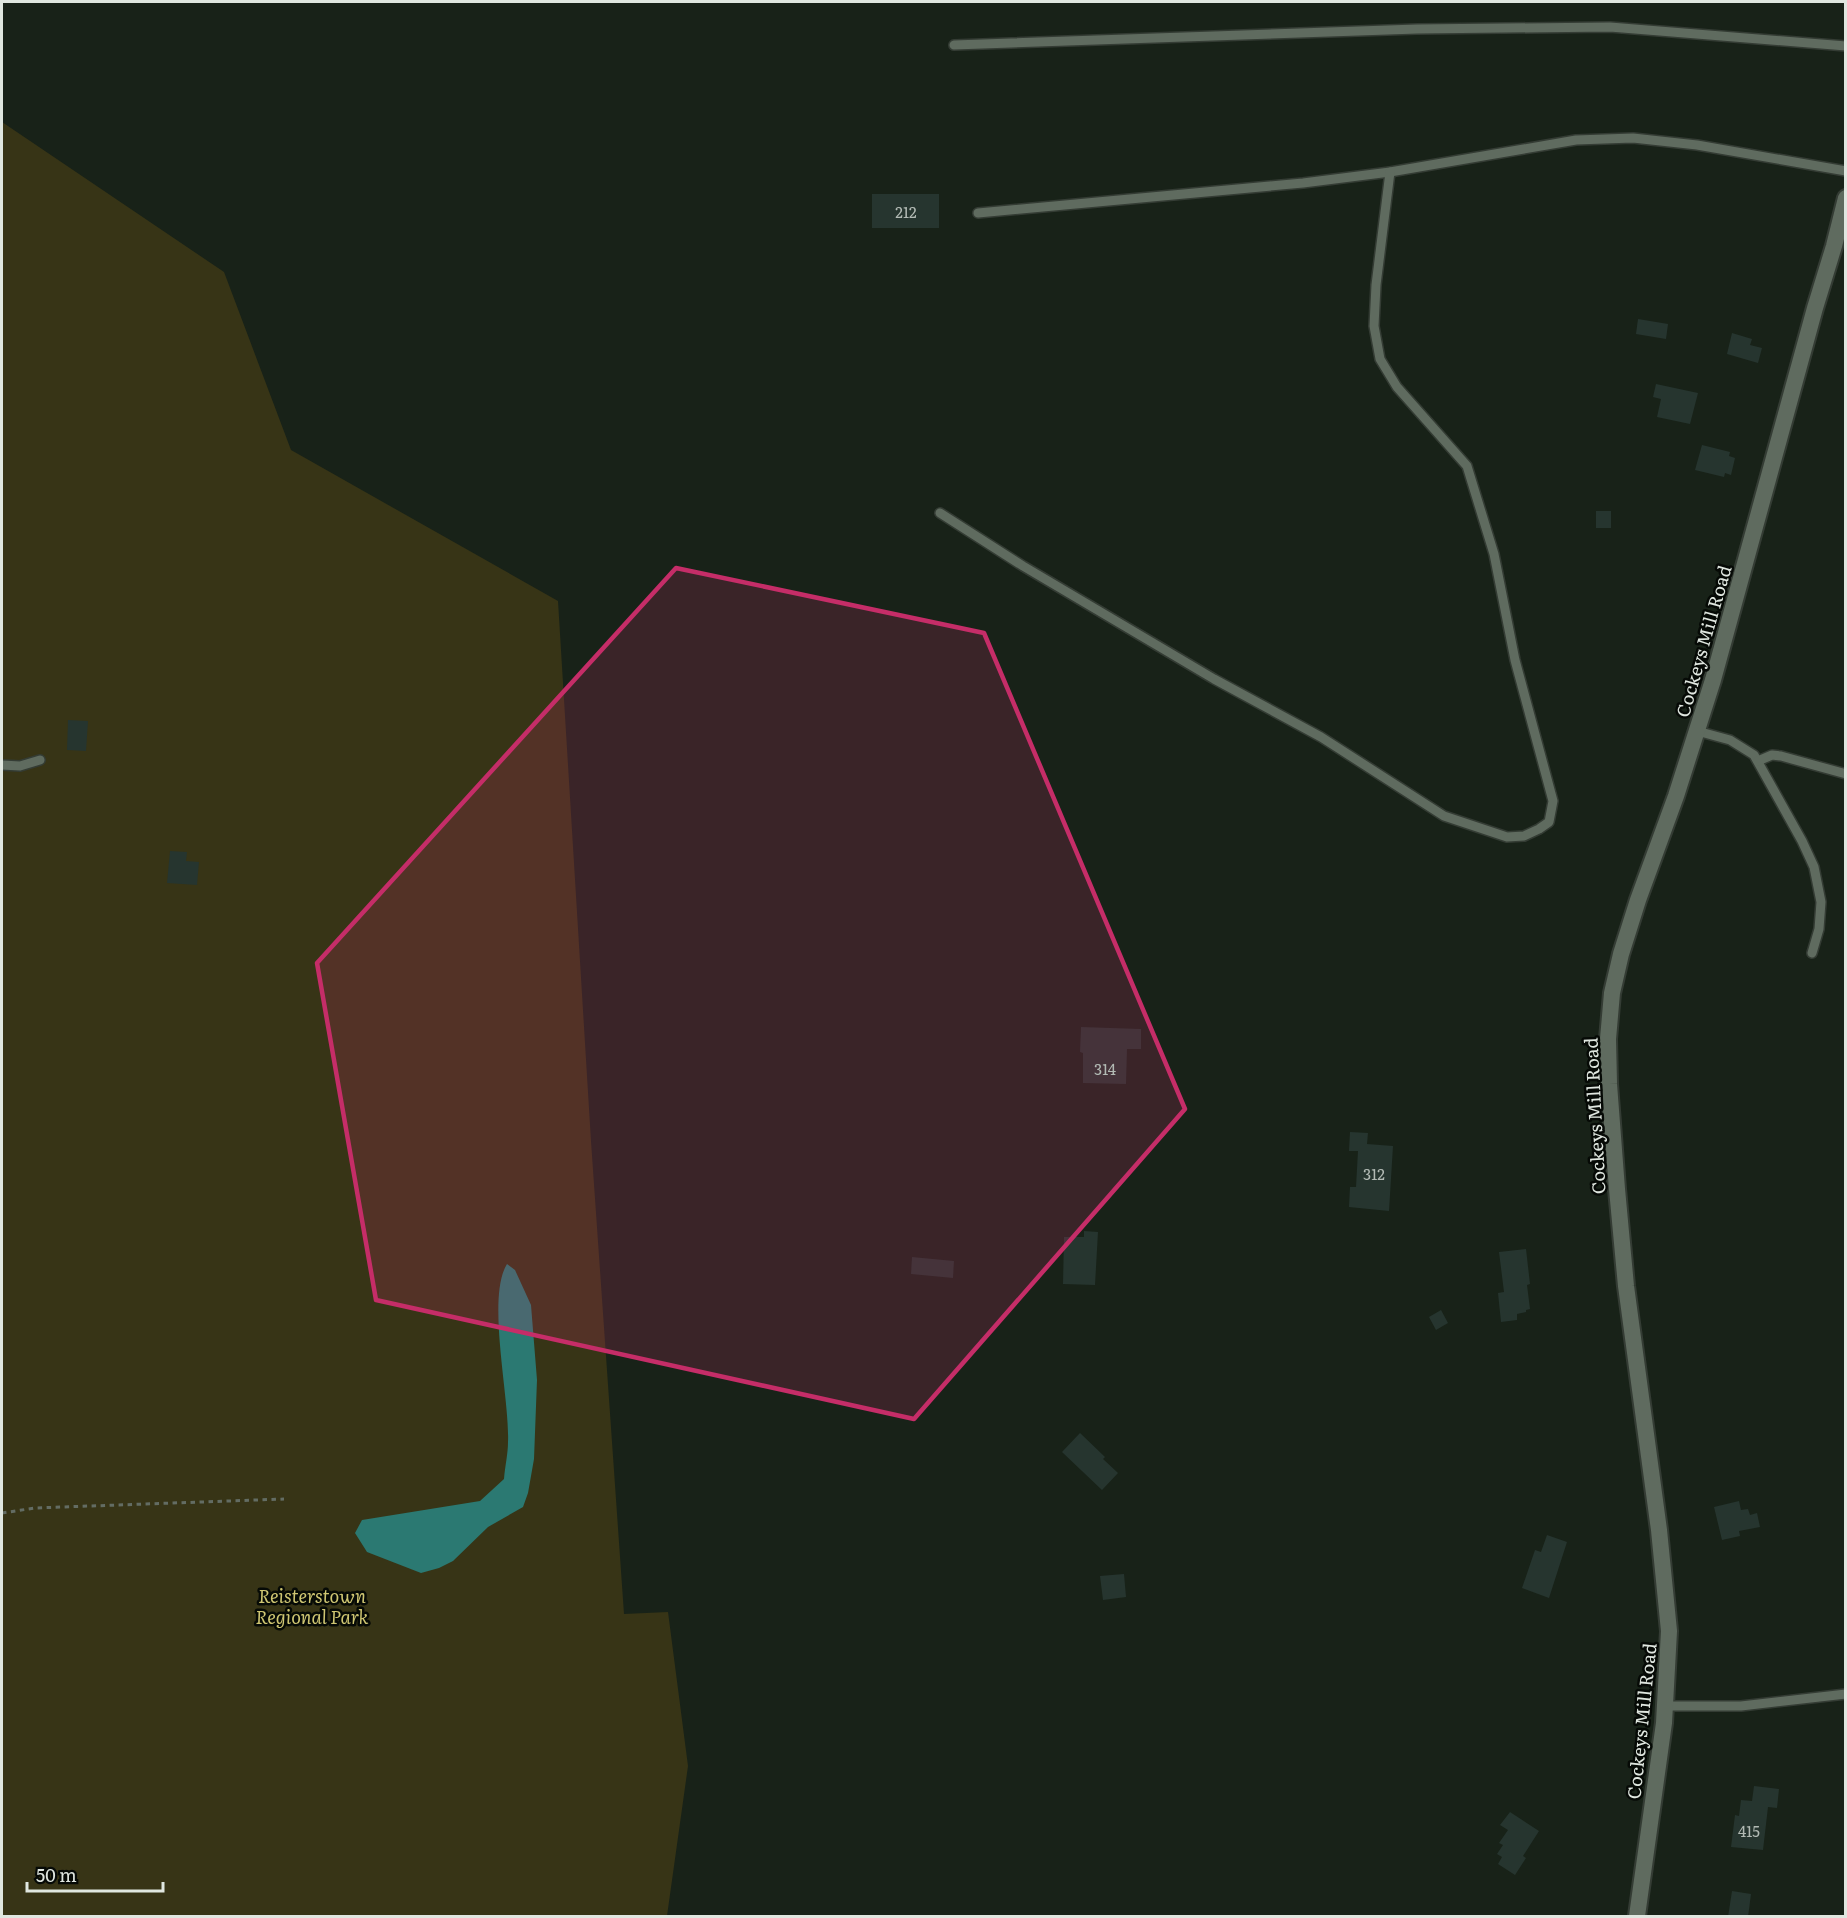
<svg xmlns="http://www.w3.org/2000/svg" width="1847" height="1918" viewBox="0 0 1847 1918" font-family="Literata,serif">
  <rect width="100%" height="100%" fill="#182218"/>
  <polygon fill="#373416" points="2,122 224,272 291,450 558,601 591,1141 624,1614 668,1612 688,1766 667,1916 2,1916"/>
  <path fill="#2b7972" d="M 507,1264 L 515,1270 L 531,1305 L 537,1380 L 534,1459 L 528,1493 L 523,1507 L 488,1527 L 453,1561 L 439,1568 L 421,1573 L 367,1552 L 355,1533 L 362,1520 L 480,1501 L 504,1479 C 505,1466 508,1454 508,1442 C 510,1398 486,1298 507,1264 Z"/>
  <g fill="#26352f">
    <rect x="872" y="194" width="67" height="34"/>
    <polygon points="1638,319 1668,324 1666,339 1636,334"/>
    <polygon points="1732,333 1752,339 1750,345 1762,348 1758,363 1727,354"/>
    <polygon points="1656,384 1698,393 1690,424 1657,417 1661,399 1653,397"/>
    <polygon points="1702,445 1730,452 1729,456 1735,458 1731,475 1725,473 1724,477 1695,470"/>
    <rect x="1596" y="511" width="15" height="17"/>
    <polygon points="68,720 88,721 86,751 67,750"/>
    <polygon points="170,851 187,852 186,861 199,862 197,885 167,883"/>
    <polygon points="1081,1027 1141,1029 1141,1049 1127,1049 1126,1084 1083,1083 1083,1053 1080,1052"/>
    <polygon points="1350,1132 1368,1133 1367,1144 1393,1146 1389,1211 1349,1207 1350,1187 1356,1187 1358,1151 1349,1151"/>
    <polygon points="1084,1231 1098,1232 1095,1285 1063,1284 1064,1237 1084,1237"/>
    <polygon points="1526,1249 1530,1284 1527,1285 1530,1309 1526,1310 1526,1312 1517,1314 1517,1320 1501,1322 1498,1293 1504,1292 1499,1252"/>
    <polygon points="912,1257 954,1261 953,1278 911,1274"/>
    <polygon points="1441,1310 1448,1323 1436,1330 1429,1317"/>
    <polygon points="1080,1433 1105,1457 1103,1459 1118,1473 1102,1490 1062,1452"/>
    <polygon points="1739,1501 1741,1510 1748,1509 1750,1515 1757,1513 1760,1527 1739,1531 1740,1536 1722,1540 1714,1507"/>
    <polygon points="1547,1535 1567,1542 1549,1598 1522,1588 1535,1550 1541,1552"/>
    <polygon points="1124,1574 1126,1597 1103,1600 1100,1576"/>
    <polygon points="1754,1786 1779,1789 1777,1808 1768,1807 1763,1850 1731,1847 1735,1815 1739,1816 1741,1800 1752,1801"/>
    <polygon points="1510,1812 1539,1831 1523,1856 1526,1858 1515,1875 1498,1864 1502,1857 1497,1854 1503,1845 1499,1843 1508,1830 1500,1825"/>
    <polygon points="1732,1891 1751,1894 1748,1917 1728,1917"/>
  </g>
  <g fill="none" stroke-linecap="round" stroke-linejoin="round">
    <g stroke="#343c34" stroke-width="12">
      <g id="service">
        <polyline points="954,45 1417,29 1610,27 1846,46"/>
        <polyline points="978,213 1303,183 1390,172 1576,140 1633,138 1697,145 1846,171"/>
        <polyline points="940,513 1023,566 1214,679 1321,737 1444,816 1507,837 1524,836 1539,829 1549,822 1553,801 1515,660 1494,554 1467,466 1397,387 1380,359 1374,326 1376,285 1390,172"/>
        <polyline points="1697,731 1730,740 1754,755 1802,841 1814,867 1821,902 1819,929 1812,953"/>
        <polyline points="1758,761 1772,755 1781,756 1846,774"/>
        <polyline points="2,765 20,766 40,760"/>
        <polyline points="1665,1706 1741,1706 1846,1694"/>
      </g>
    </g>
    <g stroke="#343c34" stroke-width="20">
      <polyline id="tertiary" points="1637,1916 1664,1723 1669,1631 1659,1530 1626,1286 1617,1189 1609,1084 1608,1039 1612,993 1621,954 1638,900 1676,796 1713,680 1815,308 1834,246 1846,198"/>
    </g>
    <polyline stroke="#636c63" stroke-width="3" stroke-dasharray="4.5 4.5" stroke-linecap="butt" points="2,1513 35,1508 284,1499"/>
    <use href="#service" stroke="#5f6b5f" stroke-width="9"/>
    <use href="#tertiary" stroke="#5f6b5f" stroke-width="16"/>
  </g>
  <path fill="#c52d68" fill-opacity="0.2" stroke="#c52d68" stroke-width="4.5" stroke-linejoin="round" d="M 676,568 L 984,633 L 1185,1109 L 914,1419 L 376,1300 L 317,963 Z"/>
  <g text-anchor="middle" dominant-baseline="central" stroke-width="5" stroke-linejoin="round" paint-order="stroke">
    <g font-size="15" fill="#b2bab4">
      <text x="906" y="211">212</text>
      <text x="1105" y="1068">314</text>
      <text x="1374" y="1173">312</text>
      <text x="1749" y="1830">415</text>
    </g>
    <g font-size="18" fill="#e0e7e0" stroke="#060a06">
      <text transform="translate(1703 641) rotate(-74)">Cockeys Mill Road</text>
      <text transform="translate(1594 1116) rotate(-93)">Cockeys Mill Road</text>
      <text transform="translate(1641 1721) rotate(-84)">Cockeys Mill Road</text>
    </g>
    <g font-size="18" font-style="italic" fill="#cfc672" stroke="#060a06">
      <text x="312" y="1595">Reisterstown<tspan x="312" dy="21">Regional Park</tspan></text>
    </g>
  </g>
  <rect width="1847" height="1918" fill="none" stroke="#e0e7e0" stroke-width="6"/>
  <path d="M27 1882v9h136v-9" fill="none" stroke="#e0e7e0" stroke-width="3"/>
  <text x="36" y="1882" font-size="18" fill="#e0e7e0" stroke="#060a06" stroke-width="4.5" paint-order="stroke">50 m</text>
</svg>
